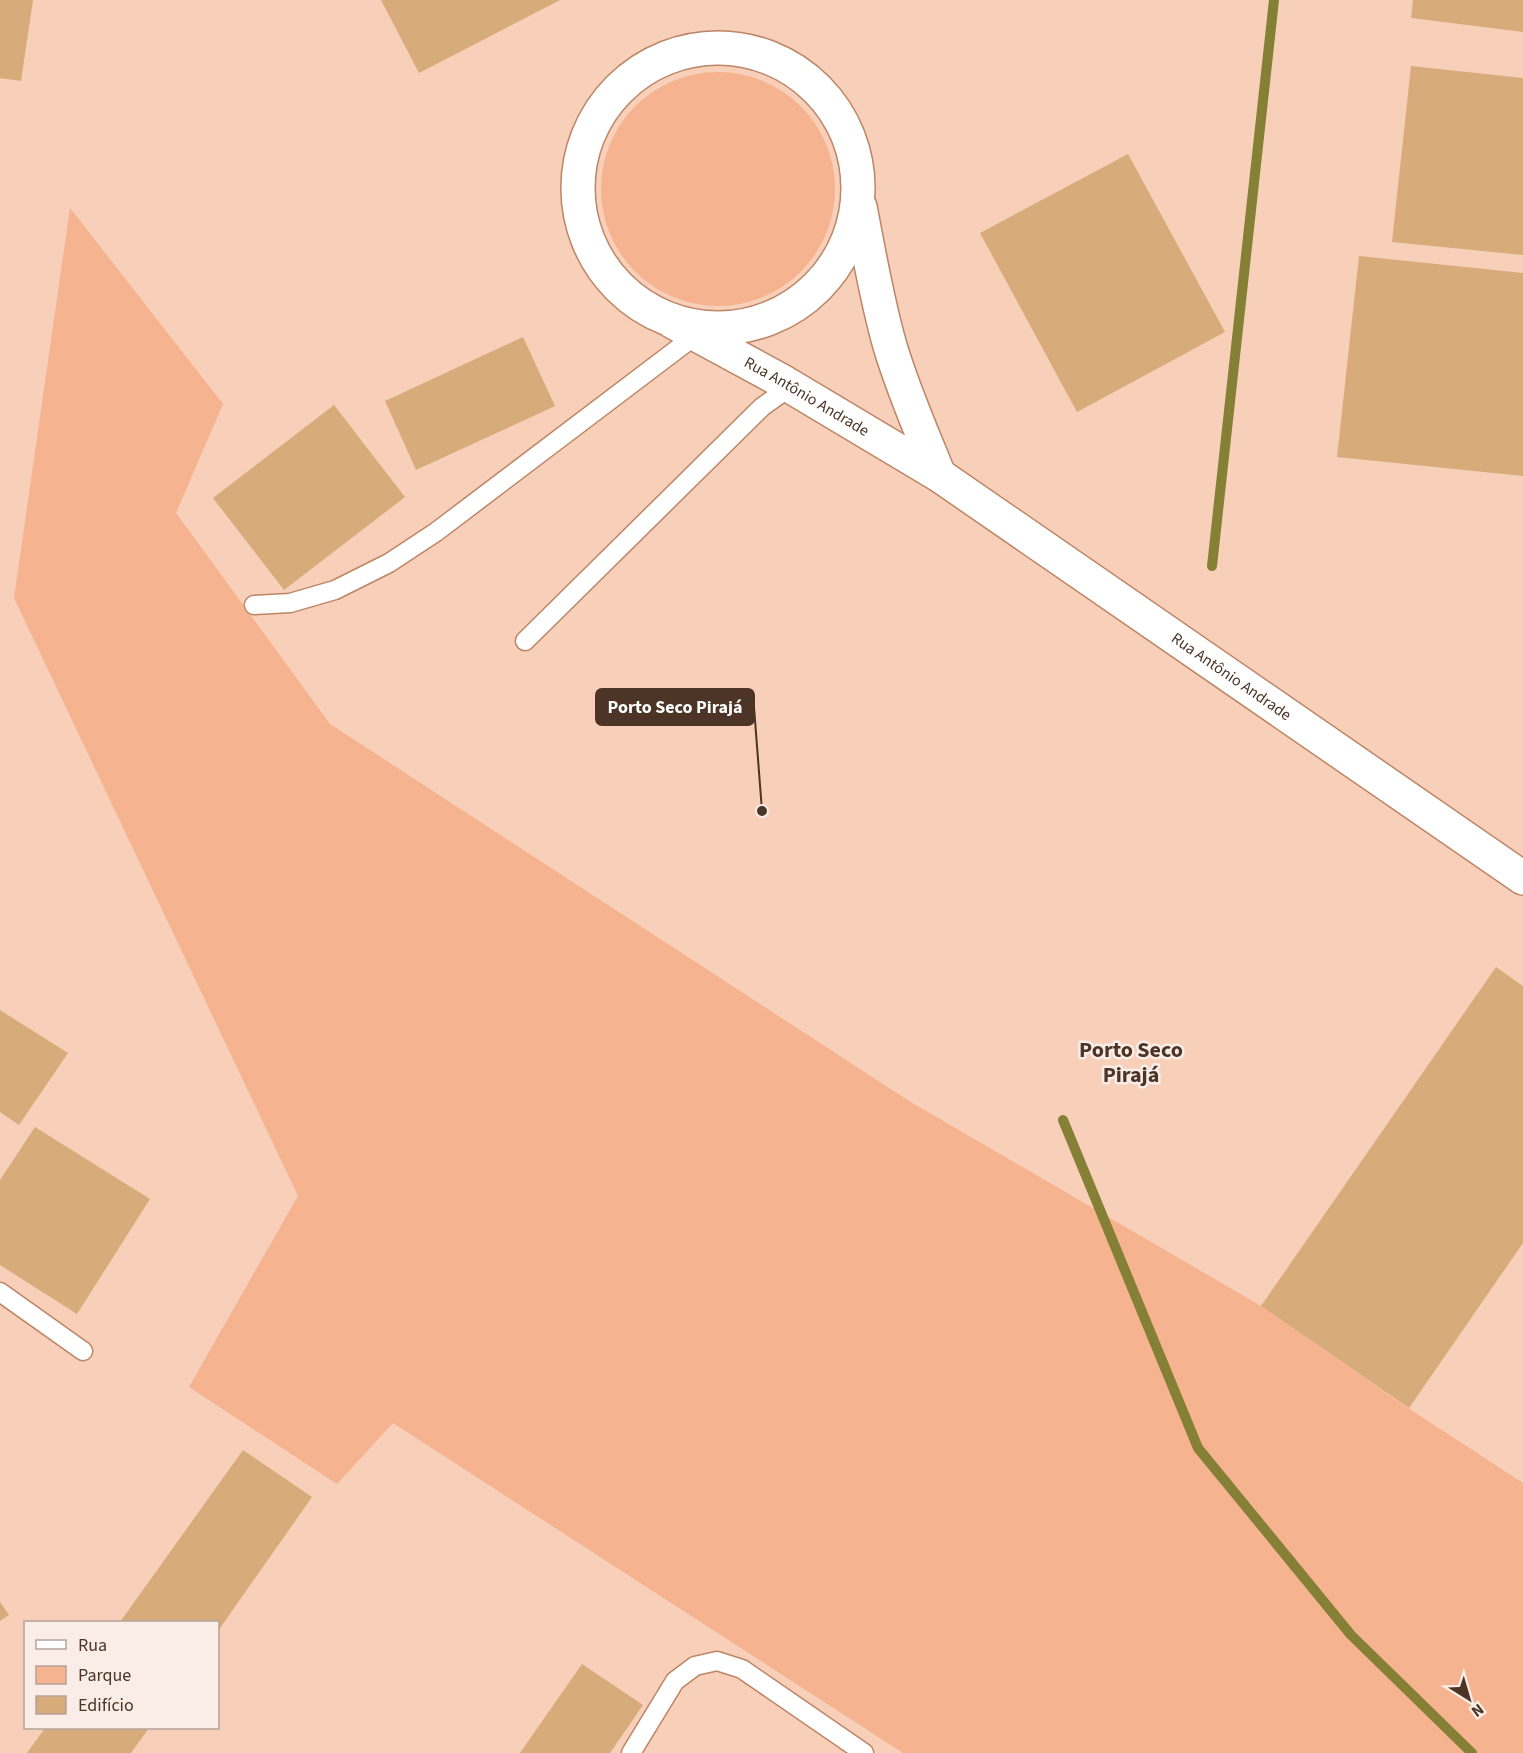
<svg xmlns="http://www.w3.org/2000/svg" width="1523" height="1753" viewBox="0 0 1523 1753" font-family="'Source Sans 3',sans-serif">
  <rect width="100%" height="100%" fill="#f6ddd0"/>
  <path fill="#f8cfb9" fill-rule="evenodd" d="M 0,0 L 1523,0 L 1523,1753 L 0,1753 ZM 26,1622 L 218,1622 L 218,1728 L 26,1728 Z"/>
  <g fill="#f5b38f">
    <circle cx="718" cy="189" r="117"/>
    <polygon points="70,208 223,404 176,513 330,724 909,1101 1261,1306 1408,1408 1523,1483 1523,1753 903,1753 393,1423 337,1484 189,1387 298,1196 14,598"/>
  </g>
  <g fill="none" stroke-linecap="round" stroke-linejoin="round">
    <g stroke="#858035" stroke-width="10">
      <polyline points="1212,566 1274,0"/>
      <polyline points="1063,1120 1198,1448 1351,1635 1472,1753"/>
    </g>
  </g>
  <g fill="#d7ac7a">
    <polygon points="0,0 33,0 21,81 0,78"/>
    <polygon points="381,0 560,0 419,73"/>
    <polygon points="1413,0 1523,0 1523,32 1411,18"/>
    <polygon points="1411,66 1523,78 1523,255 1392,242"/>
    <polygon points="1128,154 1225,332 1077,412 980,233"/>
    <polygon points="1359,256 1523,273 1523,476 1337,457"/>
    <polygon points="523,337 555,406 416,470 385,401"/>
    <polygon points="334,405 405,497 284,590 213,498"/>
    <polygon points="1496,967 1523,986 1523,1243 1409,1408 1261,1306"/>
    <polygon points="0,1010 68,1053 19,1125 0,1112"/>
    <polygon points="35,1127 150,1199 77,1314 0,1265 0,1180"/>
    <polygon points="243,1450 312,1497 218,1631 218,1622 120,1622"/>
    <polygon points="0,1602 9,1615 0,1621"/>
    <polygon points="582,1664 643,1705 610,1753 520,1753"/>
    <polygon points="45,1728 149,1728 131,1753 27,1753"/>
  </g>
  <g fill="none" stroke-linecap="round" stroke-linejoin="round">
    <g stroke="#bd8565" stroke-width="21">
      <g id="lane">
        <polyline points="254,605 290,603 335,590 389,563 436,532 696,335"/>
        <polyline points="525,641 762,407 790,387"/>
        <polyline points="0,1292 83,1351"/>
        <polyline points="631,1753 675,1681 695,1666 717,1661 742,1669 864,1753"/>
      </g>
    </g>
    <g stroke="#bd8565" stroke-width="36">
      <g id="secondary">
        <circle cx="718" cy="188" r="140"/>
        <path d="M 860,207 C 869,253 877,301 890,346 C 903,390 922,433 939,475"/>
        <path id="s1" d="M 673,322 L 780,380 L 939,475 L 1523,878"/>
      </g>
    </g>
    <use href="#lane" stroke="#fff" stroke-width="18"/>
    <use href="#secondary" stroke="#fff" stroke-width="33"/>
  </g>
  <g text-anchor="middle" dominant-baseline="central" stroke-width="5" stroke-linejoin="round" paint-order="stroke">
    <g font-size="16" fill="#4c3426" stroke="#faede7">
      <text stroke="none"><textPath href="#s1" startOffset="153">Rua Antônio Andrade</textPath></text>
      <text stroke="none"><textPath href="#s1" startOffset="662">Rua Antônio Andrade</textPath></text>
    </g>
    <g font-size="22" font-weight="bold" fill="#4c3426" stroke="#faede7">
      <text x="1131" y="1050">Porto Seco<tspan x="1131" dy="25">Pirajá</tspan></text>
    </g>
  </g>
  <path fill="none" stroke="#4c3426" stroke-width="2" d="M762 811L754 707"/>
  <circle fill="#4c3426" stroke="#faede7" stroke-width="2" cx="762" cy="811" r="6"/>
  <rect fill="#4c3426" stroke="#4c3426" stroke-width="2" x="596" y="689" width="158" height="36" rx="6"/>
  <g font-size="18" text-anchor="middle" font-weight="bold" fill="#fff">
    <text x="675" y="713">Porto Seco Pirajá</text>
  </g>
  <rect x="24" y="1621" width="195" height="108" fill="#faede7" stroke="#b4a39a" stroke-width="1.5"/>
  <rect x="36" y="1640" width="30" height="9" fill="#ffffff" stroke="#b4a39a" stroke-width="1.5"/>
  <text x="78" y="1651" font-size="18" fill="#4c3426">Rua</text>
  <rect x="36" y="1666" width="30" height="18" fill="#f5b38f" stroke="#b4a39a" stroke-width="1.5"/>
  <text x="78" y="1681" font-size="18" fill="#4c3426">Parque</text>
  <rect x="36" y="1696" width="30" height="18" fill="#d7ac7a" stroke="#b4a39a" stroke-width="1.5"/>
  <text x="78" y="1711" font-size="18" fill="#4c3426">Edifício</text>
  <g transform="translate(1469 1699) rotate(143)" stroke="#faede7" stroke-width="4.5" paint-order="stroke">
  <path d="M0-4.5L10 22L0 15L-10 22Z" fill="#4c3426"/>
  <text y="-9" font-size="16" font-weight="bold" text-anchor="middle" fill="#4c3426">N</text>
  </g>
</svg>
